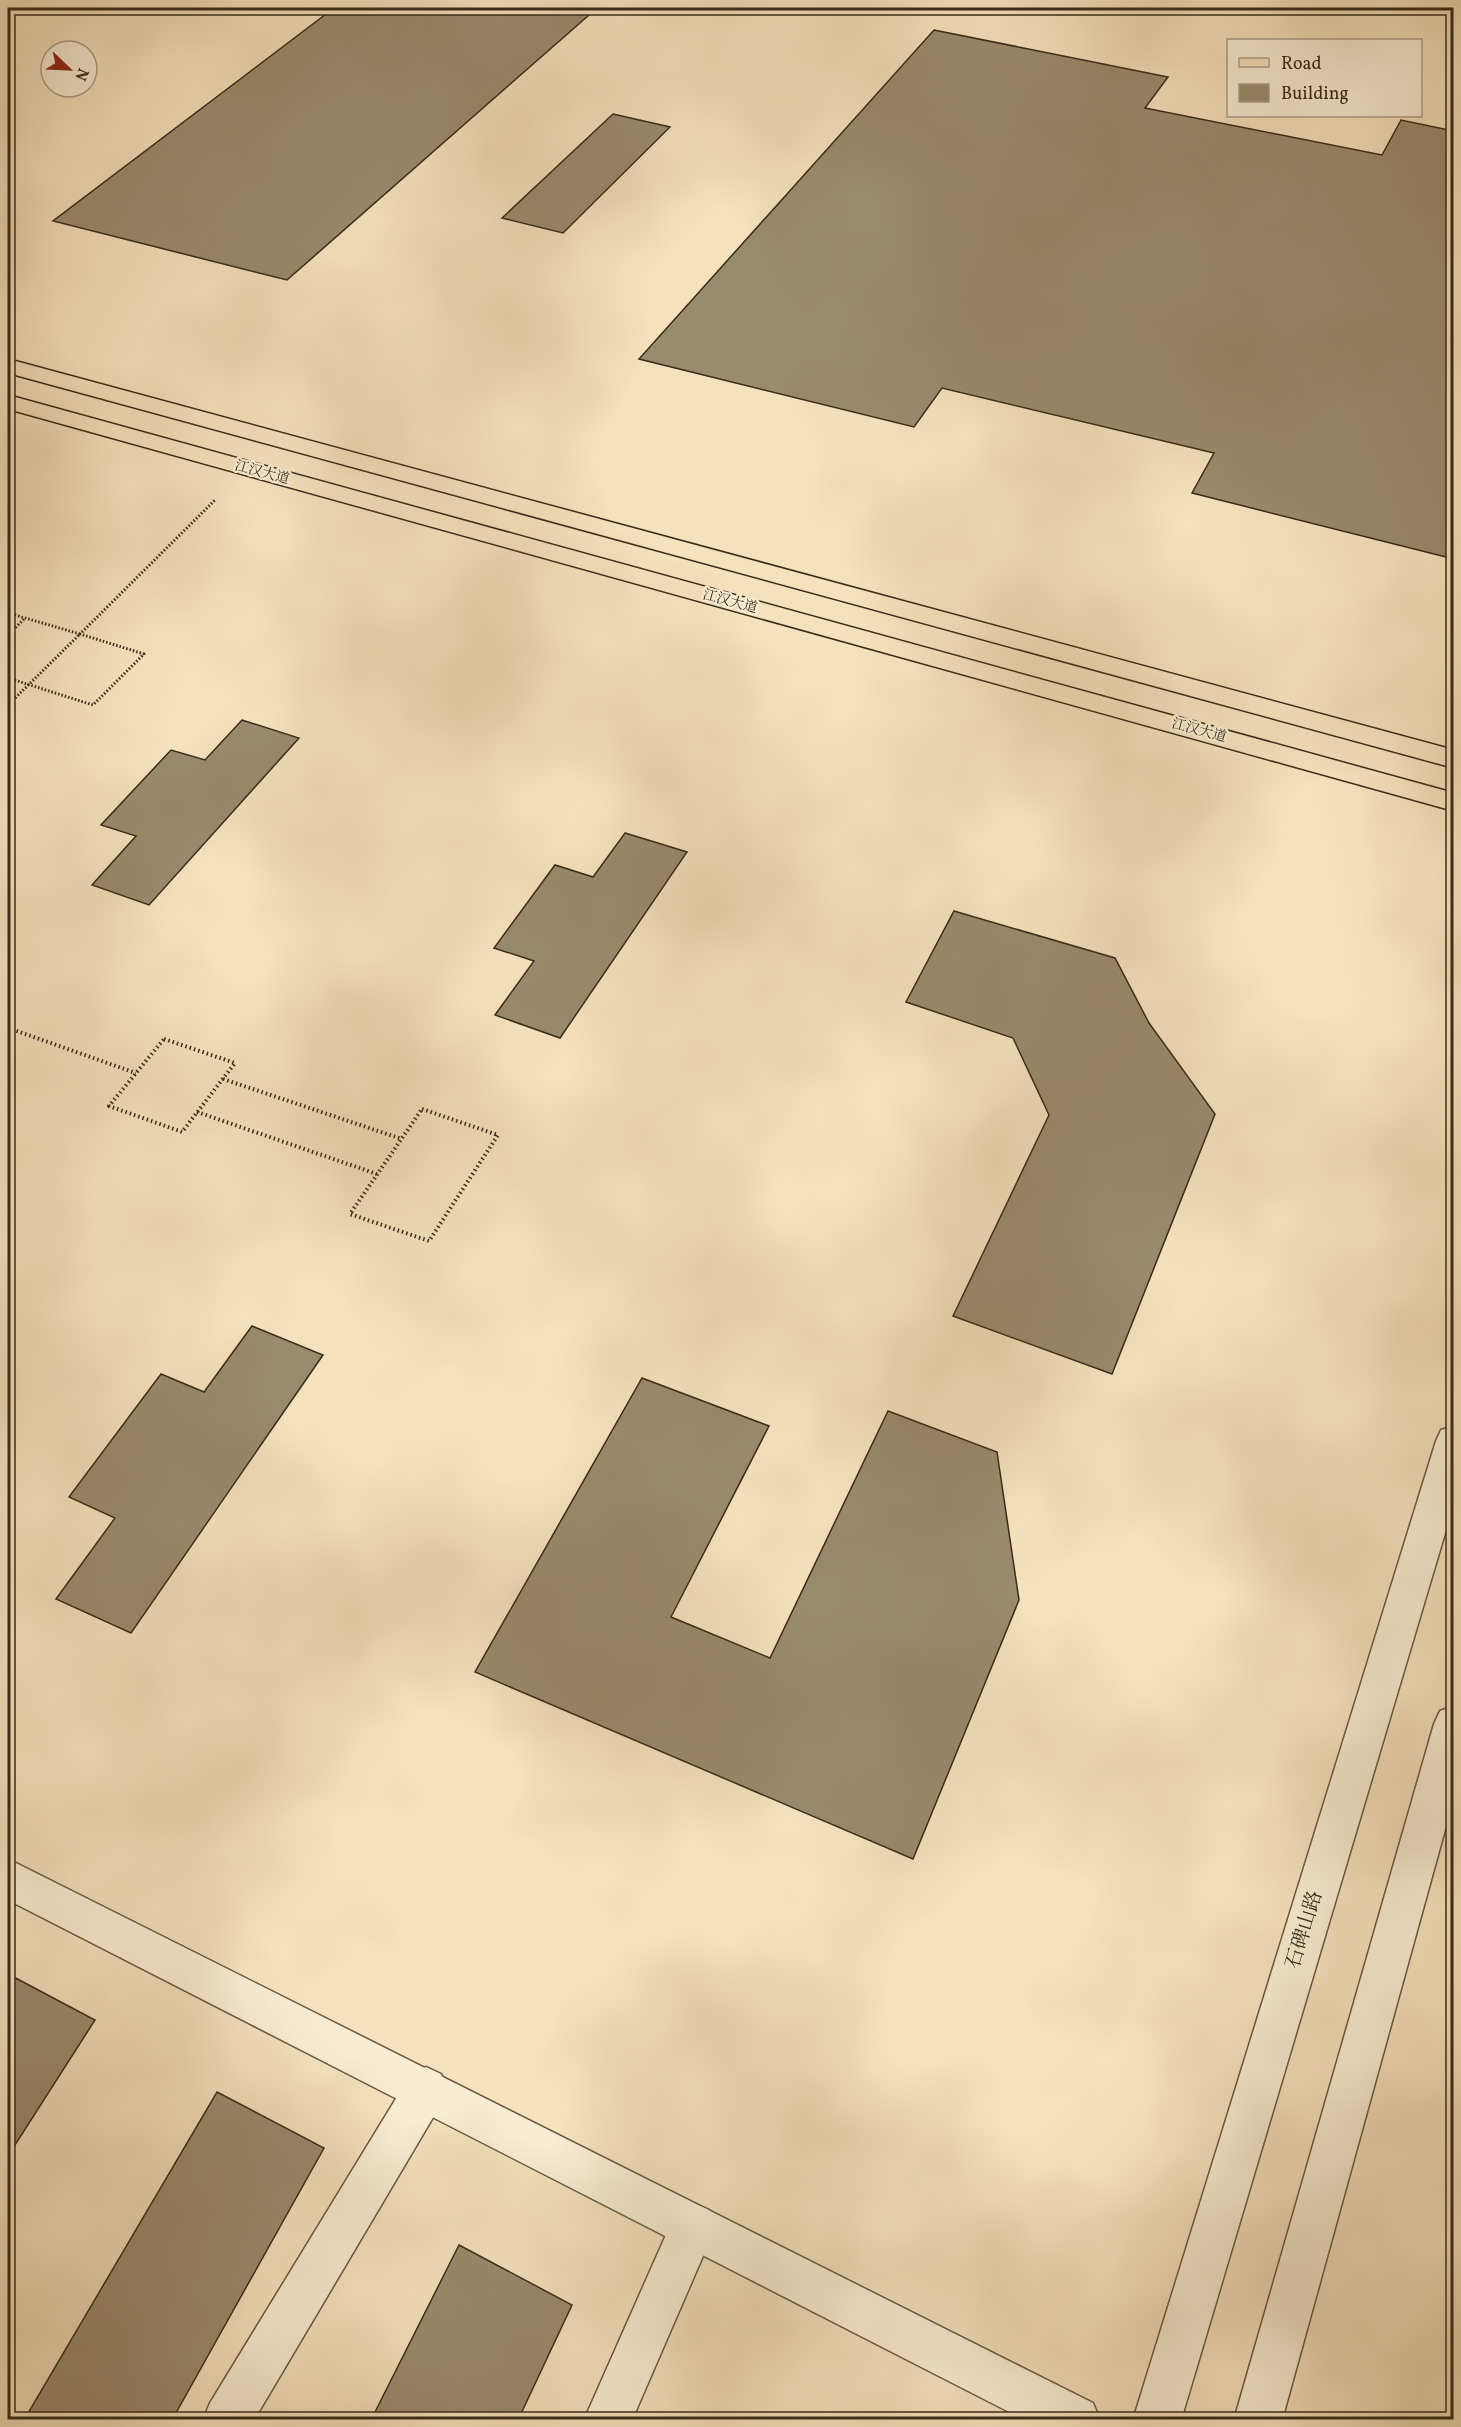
<svg xmlns="http://www.w3.org/2000/svg" width="1461" height="2427" viewBox="0 0 1461 2427" font-family="Vollkorn,'Noto Serif SC',serif">
  <rect width="100%" height="100%" fill="#f5e1bc"/>
  <filter id="stains"><feTurbulence type="fractalNoise" baseFrequency=".00333" numOctaves="4"/><feColorMatrix values="0 0 0 0 .2 0 0 0 0 .09 0 0 0 0 .02 0 0 0 .5 -.17"/></filter>
  <radialGradient id="worn" r=".72"><stop offset=".6" stop-color="#630" stop-opacity="0"/><stop offset="1" stop-color="#630" stop-opacity=".3"/></radialGradient>
  <g fill="#9a8a6e" stroke="#382b19" stroke-width="1.5">
    <polygon points="334,8 597,8 287,280 53,221"/>
    <polygon points="934,30 1168,77 1145,108 1382,155 1401,120 1454,131 1454,559 1192,493 1214,453 942,388 914,427 639,359"/>
    <polygon points="613,114 670,127 563,233 502,218"/>
    <polygon points="242,720 299,738 149,905 92,885 136,836 101,825 171,750 205,760"/>
    <polygon points="625,833 687,852 560,1038 495,1015 534,961 494,948 555,865 593,877"/>
    <polygon points="954,911 1115,958 1149,1023 1215,1114 1112,1374 953,1316 1049,1115 1013,1038 906,1002"/>
    <polygon points="252,1326 323,1355 131,1633 56,1599 115,1518 69,1497 161,1374 204,1392"/>
    <polygon points="642,1378 769,1426 671,1617 770,1658 888,1411 997,1452 1019,1600 913,1859 475,1672"/>
    <polygon points="8,1974 95,2020 8,2156"/>
    <polygon points="217,2092 324,2148 172,2420 24,2420"/>
    <polygon points="459,2245 572,2305 518,2420 371,2420"/>
  </g>
  <g fill="none" stroke-linecap="round" stroke-linejoin="round">
    <g stroke="#675842" stroke-width="3">
      <polygon id="service" points="8,1859 1093,2403 1100,2420 1025,2420 8,1900"/>
    </g>
    <g stroke="#675842" stroke-width="3">
      <g id="minor">
        <polygon points="426,2067 441,2074 448,2089 441,2104 254,2420 203,2420 210,2403 411,2074"/>
        <polygon points="693,2203 709,2210 716,2226 632,2420 584,2420 677,2210"/>
      </g>
    </g>
    <g stroke="#675842" stroke-width="3">
      <g id="tertiary">
        <polygon points="1454,1426 1454,1503 1181,2420 1133,2420 1436,1441 1441,1430"/>
        <polygon points="1454,1706 1454,1797 1282,2420 1234,2420 1434,1724 1440,1711"/>
      </g>
    </g>
    <g stroke="#382b19" stroke-width="3">
      <g id="primary">
        <polygon points="8,359 1454,750 1454,768 8,373"/>
        <polygon points="8,395 1454,793 1454,811 8,409"/>
      </g>
    </g>
    <g stroke="#382b19" stroke-width="3" stroke-dasharray="1.5 2" stroke-linecap="butt">
      <polyline points="8,613 80,634 8,705"/>
      <polyline points="8,635 25,618"/>
      <polyline points="8,678 93,705 144,654 80,634 215,500"/>
    </g>
    <g stroke="#382b19" stroke-width="4" stroke-dasharray="1.5 3" stroke-linecap="butt">
      <polyline points="8,1028 136,1073"/>
      <polygon points="164,1039 235,1063 182,1132 109,1106"/>
      <polyline points="223,1079 402,1139"/>
      <polygon points="422,1109 498,1135 429,1241 350,1214"/>
      <polyline points="197,1112 377,1174"/>
    </g>
    <use href="#service" fill="#f8ecd3" fill-rule="evenodd"/>
    <use href="#minor" fill="#f8ecd3" fill-rule="evenodd"/>
    <use href="#tertiary" fill="#f8ecd3" fill-rule="evenodd"/>
    <use href="#primary" fill="#f5e1bc" fill-rule="evenodd"/>
  </g>
  <g text-anchor="middle" dominant-baseline="central" stroke-width="4.5" stroke-linejoin="round" paint-order="stroke">
    <g font-size="14" fill="#382b19" stroke="#f8ecd3">
      <text transform="translate(262 473) rotate(15)">江汉大道</text>
      <text transform="translate(730 602) rotate(15)">江汉大道</text>
      <text transform="translate(1199 731) rotate(15)">江汉大道</text>
    </g>
    <g font-size="20" fill="#382b19" stroke="#f8ecd3">
      <text transform="translate(1305 1930) rotate(-73)">石碑山路</text>
    </g>
  </g>
  <rect width="1461" height="2427" fill="none" stroke="#f5e1bc" stroke-width="30"/>
  <rect x="9" y="9" width="1443" height="2409" fill="none" stroke="#382b19" stroke-width="3"/>
  <rect x="15" y="15" width="1431" height="2397" fill="none" stroke="#382b19" stroke-width="1.5"/>
  <rect x="1227" y="39" width="195" height="78" fill="#f8ecd3" stroke="#ab9f89" stroke-width="1.5"/>
  <rect x="1239" y="58" width="30" height="9" fill="#f5e1bc" stroke="#ab9f89" stroke-width="1.5"/>
  <text x="1281" y="69" font-size="18" fill="#382b19">Road</text>
  <rect x="1239" y="84" width="30" height="18" fill="#9a8a6e" stroke="#ab9f89" stroke-width="1.5"/>
  <text x="1281" y="99" font-size="18" fill="#382b19">Building</text>
  <g transform="translate(69 69) rotate(113)"><circle r="28" fill="#f8ecd3" stroke="#ab9f89" stroke-width="1.5"/>
  <path d="M0-4.5L10 22L0 15L-10 22Z" fill="#8f2418"/>
  <text y="-9" font-size="16" font-weight="bold" text-anchor="middle" fill="#382b19">N</text>
  </g>
  <rect width="100%" height="100%" filter="url(#stains)"/>
  <rect width="100%" height="100%" fill="url(#worn)"/>
</svg>
